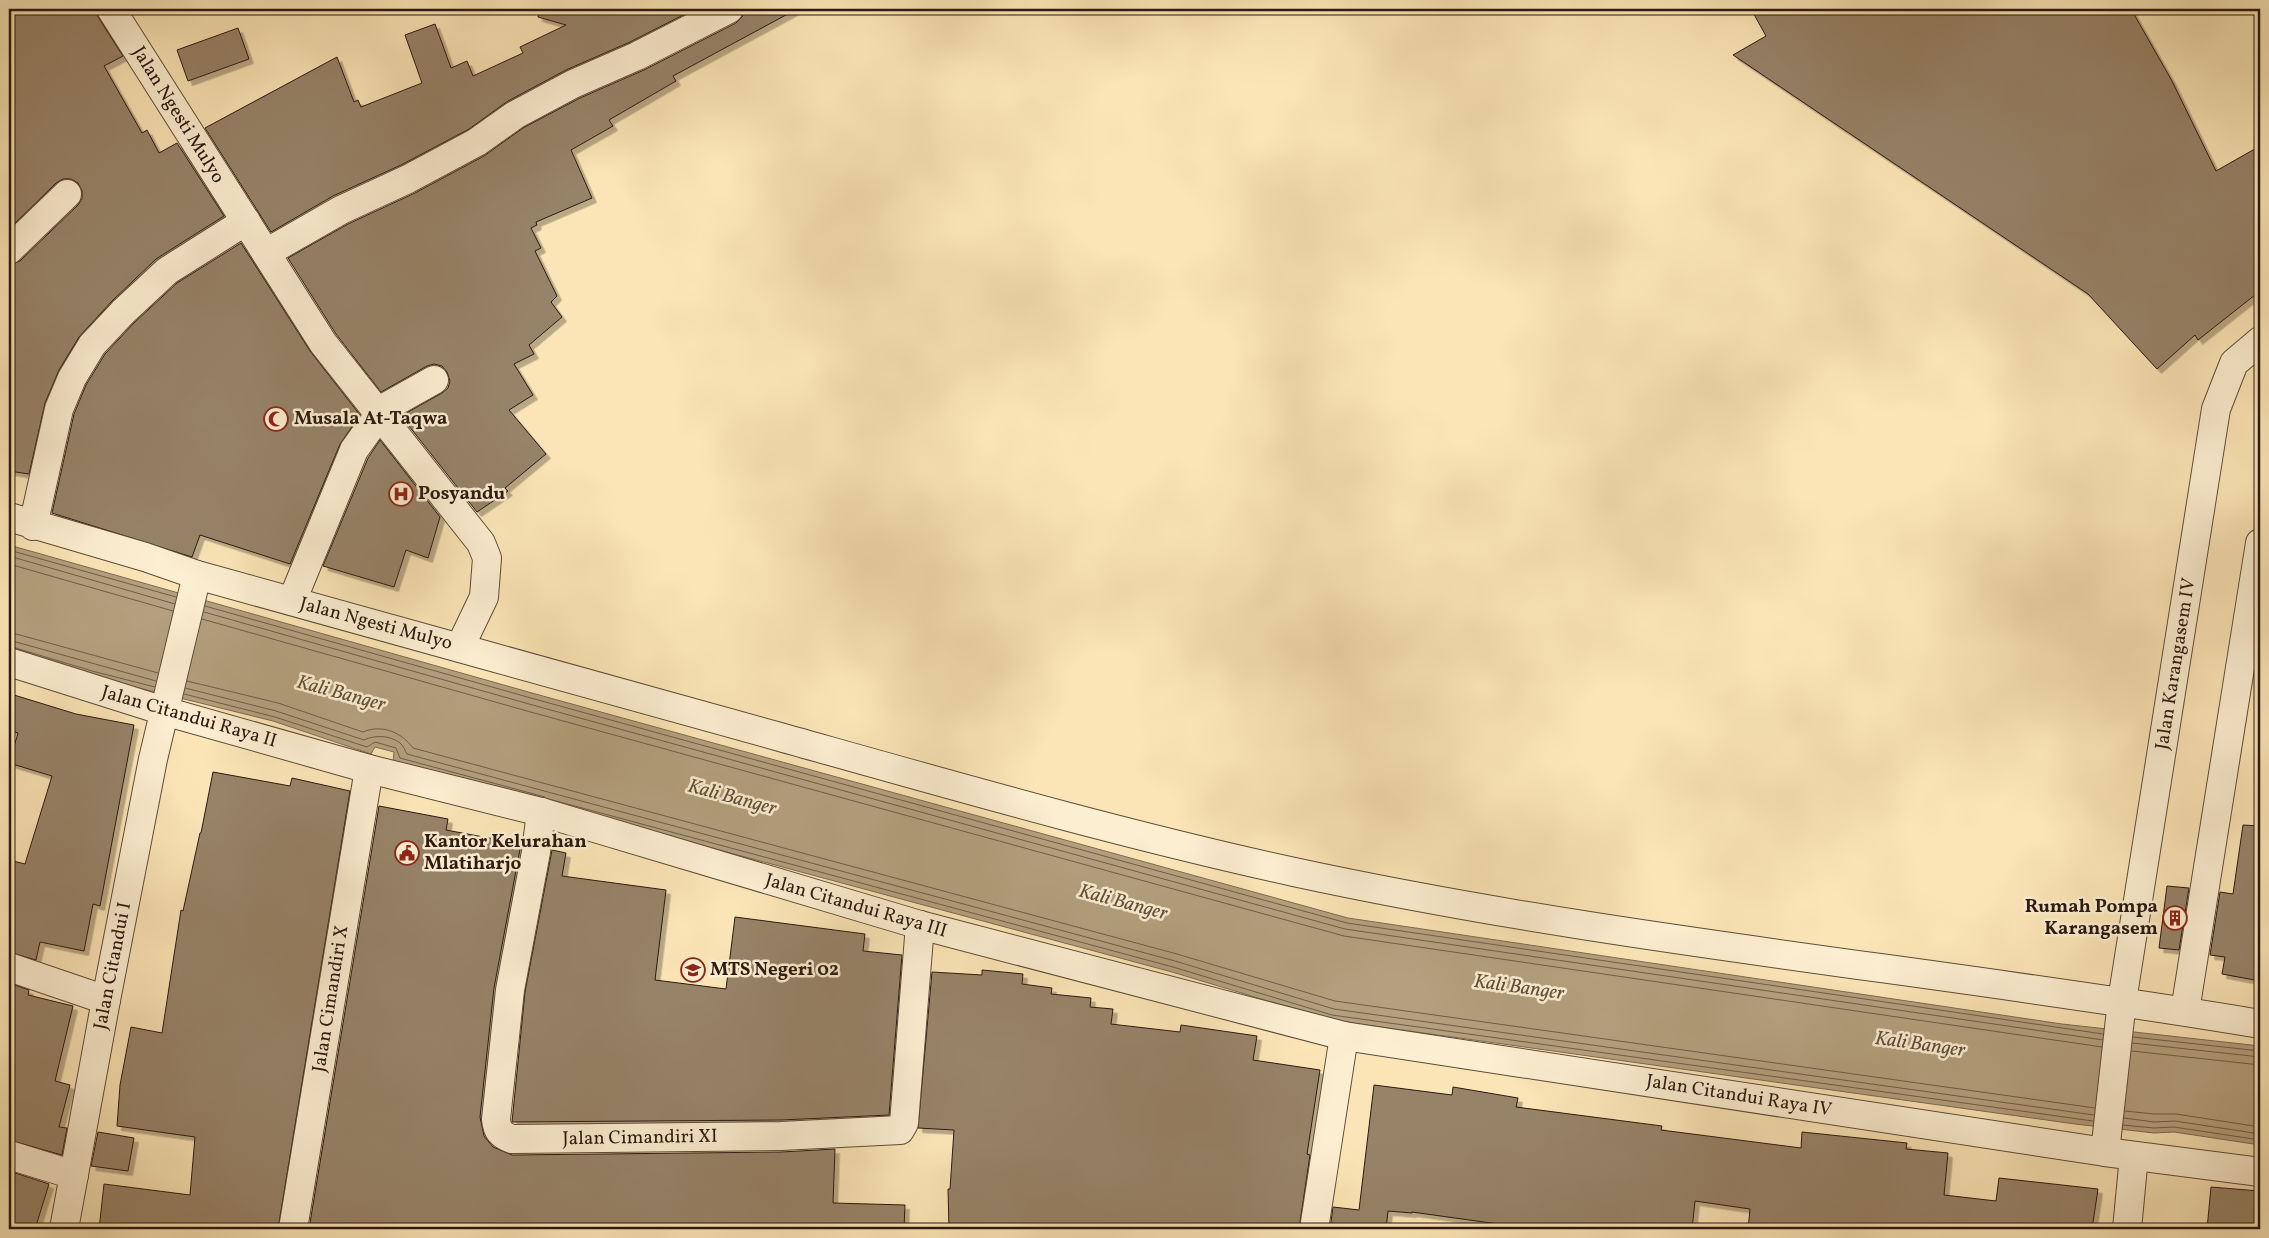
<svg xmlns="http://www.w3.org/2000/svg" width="2269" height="1238" viewBox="0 0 2269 1238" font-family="Vollkorn,serif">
  <defs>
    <filter id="shadow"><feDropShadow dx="4.5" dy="4.5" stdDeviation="0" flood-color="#0004"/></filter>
  </defs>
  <rect width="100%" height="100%" fill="#fbe5b6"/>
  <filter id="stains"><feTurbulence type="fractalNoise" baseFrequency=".004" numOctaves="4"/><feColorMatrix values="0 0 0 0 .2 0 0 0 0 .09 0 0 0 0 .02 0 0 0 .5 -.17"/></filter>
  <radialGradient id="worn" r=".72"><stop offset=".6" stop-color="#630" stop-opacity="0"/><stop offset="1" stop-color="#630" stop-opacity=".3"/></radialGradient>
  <polygon fill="#b4a07e" stroke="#7d6a52" points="9,545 532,693 1348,918 2062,1024 2260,1046 2260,1145 2174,1132 2154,1133 2075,1124 1331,1020 1172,972 393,762 394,752 375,747 371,754 273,721 91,676 9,651"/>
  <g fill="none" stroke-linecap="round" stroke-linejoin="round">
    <g stroke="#705c48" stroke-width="1">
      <polyline points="9,550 176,597"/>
      <polyline points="9,556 175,604"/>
      <polyline points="9,564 173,611"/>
      <polyline points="205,606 531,698 1347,923 2103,1034"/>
      <polyline points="204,612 529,704 1345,929 2103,1040"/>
      <polyline points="202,619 527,711 1344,936 2102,1047"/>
      <polyline points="9,632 158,673"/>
      <polyline points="9,640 156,681"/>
      <polyline points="9,646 92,671 155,687"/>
      <path d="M 187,681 L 278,703 L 363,732 C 382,724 401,732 413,748 L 1177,954 L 1335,1001 L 2095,1108"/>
      <path d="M 185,688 L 276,711 L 364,740 C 374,735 390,735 400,743 C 404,746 405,751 407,754 L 1175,961 L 1334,1009 L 2094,1115"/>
      <polyline points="184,694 275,717 367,747 375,742 396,748 400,758 545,797"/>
      <polyline points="545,798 1173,967 1332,1015 2093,1121"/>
      <polyline points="2133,1037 2260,1051"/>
      <polyline points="2132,1043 2260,1057"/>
      <polyline points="2132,1051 2260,1065"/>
      <polyline points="2125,1111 2154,1114 2176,1114 2260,1127"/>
      <polyline points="2124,1118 2154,1122 2175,1121 2260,1134"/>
      <polyline points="2123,1125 2154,1128 2174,1127 2260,1140"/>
    </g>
  </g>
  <g fill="#978367" stroke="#2b1911" filter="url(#shadow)">
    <polygon points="9,9 96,9 98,17 123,56 104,66 142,133 147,130 159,153 177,143 224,216 156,259 112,301 79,337 59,370 45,403 29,474 9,471 9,265 20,261 78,205 82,199 82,191 78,183 71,179 63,179 56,183 9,229"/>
    <polygon points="539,9 695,9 630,42 566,70 508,101 469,129 401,165 333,196 271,232 205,128 337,57 354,102 358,100 361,107 422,83 405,35 435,24 451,68 467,61 473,76 523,53 520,47 566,25 538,17"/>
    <polygon points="744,9 797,9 673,76 676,81 609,120 613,126 571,150 592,198 536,222 537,225 531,228 541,248 535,251 557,296 551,302 562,317 529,345 534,354 514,364 533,395 509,410 546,454 505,488 508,491 477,512 401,416 442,393 448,388 450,381 447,372 442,366 434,364 427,366 381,392 336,334 288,258 348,224 415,193 484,156 523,128 580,98 644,70 736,23 742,17"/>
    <polygon points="1751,9 2131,9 2172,81 2216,171 2260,146 2260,291 2198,340 2195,335 2157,369 2088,294 1733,55 1766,36"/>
    <polygon points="238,28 249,59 188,81 177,50"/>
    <polygon points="241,243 310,351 360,415 340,444 290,564 200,535 192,557 52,513 74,414 86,385 105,354 134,323 177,283"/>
    <polygon points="380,440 440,517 428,558 406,550 394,587 323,566 368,458"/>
    <polygon points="14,695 76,714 134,725 100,906 93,904 84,951 40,942 36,960 9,952 9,860 25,864 52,776 9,763 18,733 9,730 9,712"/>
    <polygon points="213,772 290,786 292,778 350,791 278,1229 99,1229 104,1184 190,1195 195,1137 117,1126 120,1085 131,1027 162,1033 181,910 183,911 200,833 201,833"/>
    <polygon points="379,806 448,819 446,830 521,844 494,988 480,1117 484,1136 493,1147 512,1155 781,1152 835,1149 833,1203 905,1205 904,1229 309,1229"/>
    <polygon points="2243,825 2260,826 2260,981 2222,974 2225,957 2210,955 2220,892 2233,894"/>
    <polygon points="552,850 566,853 562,876 666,890 655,980 726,989 735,917 865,934 863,951 902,955 889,1115 781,1120 512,1122 525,992"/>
    <polygon points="2167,886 2189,888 2179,950 2159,948"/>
    <polygon points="982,970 1023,974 1022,984 1052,988 1051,994 1091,998 1090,1007 1113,1009 1111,1024 1180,1032 1181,1025 1257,1036 1253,1060 1320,1070 1307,1154 1310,1155 1299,1229 949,1229 948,1189 950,1189 954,1130 918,1128 932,972 982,975"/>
    <polygon points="9,983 29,990 28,995 73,1006 55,1081 70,1085 59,1127 67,1128 62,1155 9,1140"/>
    <polygon points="1374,1085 1452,1095 1453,1087 1518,1098 1516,1107 1662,1126 1661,1130 1801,1148 1802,1132 1907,1143 1906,1149 1948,1153 1944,1195 1996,1201 1999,1178 2098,1189 2092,1229 1748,1229 1750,1209 1695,1201 1692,1229 1505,1229 1505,1225 1412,1212 1412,1213 1388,1211 1386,1229 1330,1229 1333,1207 1359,1210"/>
    <polygon points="98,1132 134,1138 128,1171 91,1166"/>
    <polygon points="9,1171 49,1184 35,1229 9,1229"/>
    <polygon points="2211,1187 2259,1191 2256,1229 2207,1229"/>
  </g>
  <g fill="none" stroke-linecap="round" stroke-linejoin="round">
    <g stroke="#5f4c3a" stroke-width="30">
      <g id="minor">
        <polyline points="111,9 323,343 481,543 487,558 484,597 460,647"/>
        <polyline points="9,250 67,194"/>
        <polyline points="266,253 341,210 408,179 477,142 515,115 573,84 637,56 729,9"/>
        <path d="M 9,517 L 145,557 L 197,575 C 391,629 586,683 780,737 C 951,785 1121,834 1294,872 C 1613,941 1939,970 2260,1024"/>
        <polyline points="33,526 59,409 72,378 92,345 123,312 167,271 246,221"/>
        <polyline points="292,601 354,450 384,408 434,380"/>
        <polyline points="9,662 164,711 369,769 541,812 920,925 1344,1036 2105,1152 2260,1172"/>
        <path d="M 541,812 L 536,852 L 510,990 L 496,1119 C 497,1131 501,1135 512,1139 L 781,1136 L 900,1130 L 904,1123 L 920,925"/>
        <polyline points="9,967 106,1000"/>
        <polyline points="2185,1011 2260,543"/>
        <polyline points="2105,1152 2122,1001 2216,409 2234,363 2260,341"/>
        <polyline points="9,1155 74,1175"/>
        <polyline points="64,1229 106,1000 153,759 197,575"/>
        <polyline points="293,1229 369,769"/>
        <polyline points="1314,1229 1344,1036"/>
        <polyline points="2127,1229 2134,1156"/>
      </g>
    </g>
    <use href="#minor" stroke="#fceed0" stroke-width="28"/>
  </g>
  <defs>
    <g id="mosque-ring" transform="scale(1.25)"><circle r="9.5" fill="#fceed0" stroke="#8f2418" stroke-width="1.5"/><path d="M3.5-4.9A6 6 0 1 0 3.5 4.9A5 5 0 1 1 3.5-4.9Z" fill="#8f2418"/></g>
    <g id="hospital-ring" transform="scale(1.25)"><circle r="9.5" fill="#fceed0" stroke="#8f2418" stroke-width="1.5"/><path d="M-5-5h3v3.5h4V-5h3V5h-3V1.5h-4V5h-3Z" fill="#8f2418"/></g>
    <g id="civic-ring" transform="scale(1.25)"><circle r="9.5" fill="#fceed0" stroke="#8f2418" stroke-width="1.5"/><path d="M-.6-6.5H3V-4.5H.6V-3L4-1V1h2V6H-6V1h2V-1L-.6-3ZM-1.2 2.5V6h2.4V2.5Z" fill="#8f2418"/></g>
    <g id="building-ring" transform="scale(1.25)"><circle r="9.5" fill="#fceed0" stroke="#8f2418" stroke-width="1.5"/><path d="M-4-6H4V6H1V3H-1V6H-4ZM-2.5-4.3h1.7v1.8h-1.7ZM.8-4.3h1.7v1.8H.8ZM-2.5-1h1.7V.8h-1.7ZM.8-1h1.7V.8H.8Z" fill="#8f2418"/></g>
    <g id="school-ring" transform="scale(1.25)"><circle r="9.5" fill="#fceed0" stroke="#8f2418" stroke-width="1.5"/><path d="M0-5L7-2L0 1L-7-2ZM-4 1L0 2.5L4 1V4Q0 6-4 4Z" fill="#8f2418"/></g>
  </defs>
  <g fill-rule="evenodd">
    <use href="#mosque-ring" x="276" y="419"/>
    <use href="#hospital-ring" x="401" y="494"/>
    <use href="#civic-ring" x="407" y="853"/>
    <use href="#building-ring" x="2175" y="918"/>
    <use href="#school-ring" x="693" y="970"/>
  </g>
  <g text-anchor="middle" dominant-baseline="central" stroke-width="5" stroke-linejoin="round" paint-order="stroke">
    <g font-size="19" fill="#2b1911" stroke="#fceed0">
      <text transform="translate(178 115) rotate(58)">Jalan Ngesti Mulyo</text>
      <text transform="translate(376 624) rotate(15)">Jalan Ngesti Mulyo</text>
      <text transform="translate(2176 664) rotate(-81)">Jalan Karangasem IV</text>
      <text transform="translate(189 717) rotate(16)">Jalan Citandui Raya II</text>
      <text transform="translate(856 906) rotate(16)">Jalan Citandui Raya III</text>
      <text transform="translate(113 966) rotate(-79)">Jalan Citandui I</text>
      <text transform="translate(331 999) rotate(-81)">Jalan Cimandiri X</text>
      <text transform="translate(1739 1096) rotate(9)">Jalan Citandui Raya IV</text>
      <text transform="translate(640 1138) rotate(-1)">Jalan Cimandiri XI</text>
    </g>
    <g font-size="19" font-weight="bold" fill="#2b1911" stroke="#fceed0" text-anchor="start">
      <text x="294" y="419">Musala At-Taqwa</text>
      <text x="418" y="494">Posyandu</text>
      <text x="424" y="842">Kantor Kelurahan<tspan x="424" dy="22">Mlatiharjo</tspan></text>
      <text x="2158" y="907" text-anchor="end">Rumah Pompa<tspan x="2158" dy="22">Karangasem</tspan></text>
      <text x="710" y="970">MTS Negeri 02</text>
    </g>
    <g font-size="20" font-style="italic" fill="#624f3d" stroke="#fceed0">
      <text transform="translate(341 694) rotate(15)">Kali Banger</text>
      <text transform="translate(732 798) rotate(15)">Kali Banger</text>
      <text transform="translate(1123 903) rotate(15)">Kali Banger</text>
      <text transform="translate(1519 988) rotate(8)">Kali Banger</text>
      <text transform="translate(1920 1045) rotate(8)">Kali Banger</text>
    </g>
  </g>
  <rect width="2269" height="1238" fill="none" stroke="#fbe5b6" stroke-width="30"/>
  <rect x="10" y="10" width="2249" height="1218" fill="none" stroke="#2b1911" stroke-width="2.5"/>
  <rect x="15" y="15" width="2239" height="1208" fill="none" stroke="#2b1911"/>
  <rect width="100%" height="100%" filter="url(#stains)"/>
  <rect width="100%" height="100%" fill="url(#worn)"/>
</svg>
